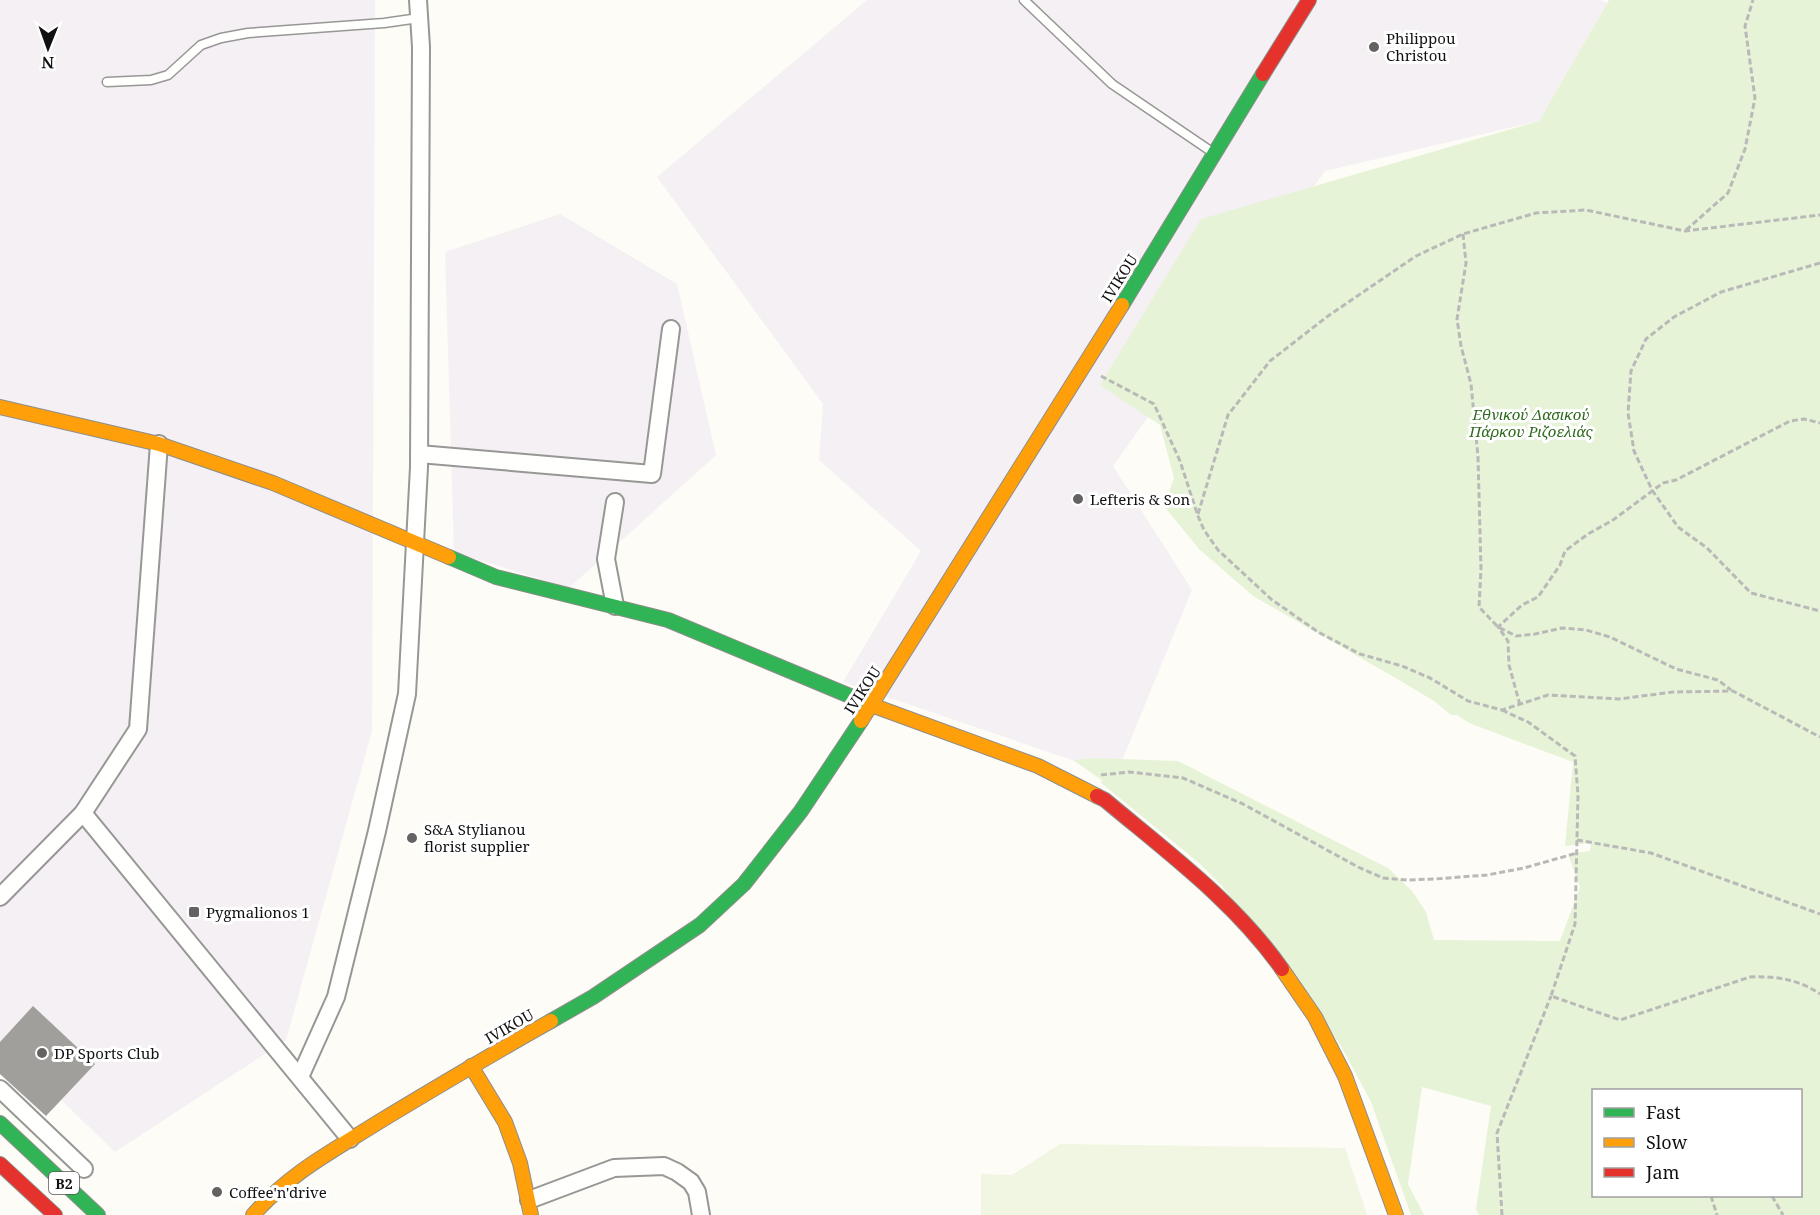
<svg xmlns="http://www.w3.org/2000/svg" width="1820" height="1215" viewBox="0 0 1820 1215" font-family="'Noto Serif',serif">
  <rect width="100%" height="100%" fill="#fdfcf7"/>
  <g fill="#f5f0f3">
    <polygon points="0,0 375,0 372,731 286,1040 115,1152 0,1041"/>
    <polygon points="867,0 1600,0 1607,3 1539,121 1325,171 1113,466 1192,590 1116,775 843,682 921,551 819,460 823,404 657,177"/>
    <polygon points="560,214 677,284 716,455 569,588 454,552 445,252"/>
  </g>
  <path fill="#e7f3d7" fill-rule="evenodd" d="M 1609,0 L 1820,0 L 1820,1215 L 1479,1215 L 1476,1209 L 1491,1106 L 1422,1087 L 1408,1184 L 1424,1215 L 1411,1215 L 1371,1102 L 1340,1044 L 1222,886 L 1199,863 L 1100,782 L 1103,781 L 1073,760 L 1095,758 L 1178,761 L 1388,868 L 1412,891 L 1426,912 L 1434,940 L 1560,941 L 1580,887 L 1568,854 L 1590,851 L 1591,843 L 1565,846 L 1573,762 L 1469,723 L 1457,715 L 1451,715 L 1434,701 L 1399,680 L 1253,596 L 1199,549 L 1164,506 L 1174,478 L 1160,425 L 1100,385 L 1201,219 L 1539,121 ZM 1594,1090 L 1800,1090 L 1800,1196 L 1594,1196 Z"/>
  <polygon fill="#f0f6e1" points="1060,1144 1345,1148 1367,1215 981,1215 981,1174 1012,1175"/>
  <polygon fill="#a19f9c" points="33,1006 95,1064 46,1116 0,1074 0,1042"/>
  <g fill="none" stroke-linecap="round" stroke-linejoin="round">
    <g stroke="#979795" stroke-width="11">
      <g id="lane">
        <polyline points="1024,0 1112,84 1215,154"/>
        <polyline points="107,82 151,80 168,75 201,45 221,38 248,33 384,23 419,18"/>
      </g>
    </g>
    <g stroke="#979795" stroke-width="20">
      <g id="street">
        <polyline points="419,454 652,474 671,329"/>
        <polyline points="615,606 606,559 615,502"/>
        <polyline points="83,813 350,1139"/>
        <polyline points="0,897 83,813 138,729 159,444"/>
        <polyline points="300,1077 336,997 377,831 407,694 419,467 421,47 418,0"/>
        <polyline points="0,1089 84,1169"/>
        <polyline points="529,1200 614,1168 664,1166 677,1172 691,1182 697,1192 701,1215"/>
      </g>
    </g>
    <g stroke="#8e8d8b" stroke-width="16">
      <g id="fast">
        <polyline points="1122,305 1263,74"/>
        <polyline points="449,557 496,577 668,620 874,706"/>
        <polyline points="551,1021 593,997 700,925 744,884 801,811 861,721"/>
        <polyline points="0,1123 98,1215"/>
      </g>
    </g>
    <g stroke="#8e8d8b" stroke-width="16">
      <g id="slow">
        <polyline points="0,407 159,444 273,483 449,557"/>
        <polyline points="874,706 1038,766 1097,796"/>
        <polyline points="861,721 1122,305"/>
        <polyline points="1282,969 1315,1017 1345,1076 1396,1215"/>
        <polyline points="471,1066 505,1122 520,1163 531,1215"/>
        <path d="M 253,1215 C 290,1173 331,1152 377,1123 C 435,1088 492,1054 551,1021"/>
      </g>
    </g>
    <g stroke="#8e8d8b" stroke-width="16">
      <g id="jam">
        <polyline points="1263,74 1309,0"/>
        <path d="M 1097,796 L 1105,800 C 1167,852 1235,902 1282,969"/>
        <polyline points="0,1164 55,1215"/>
      </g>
    </g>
    <g stroke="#b9b9b8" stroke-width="3" stroke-dasharray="6 3" stroke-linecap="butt">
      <polyline points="1686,230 1728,193 1745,149 1755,98 1745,26 1753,0"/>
      <polyline points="1463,234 1466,263 1457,319 1461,346 1471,384 1478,457 1481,569 1479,607 1498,627 1516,636 1535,634 1562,628 1586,630 1610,637 1676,669 1718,680 1731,690"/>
      <polyline points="1820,263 1721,292 1674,317 1646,339 1631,371 1628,413 1634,451 1652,490 1678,527 1707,548 1751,593 1820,611"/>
      <polyline points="1101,376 1154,404 1180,461 1198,516 1204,530 1218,550 1271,599 1318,632 1360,654 1402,666 1430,678 1468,701 1502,710 1548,695 1619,699 1673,692 1733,691 1820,737"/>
      <polyline points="1198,514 1228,415 1270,361 1328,316 1416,256 1463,234 1536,213 1586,210 1685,231 1820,215"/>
      <polyline points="1520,705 1509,665 1508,641 1498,627 1522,605 1538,597 1560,565 1565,551 1588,534 1613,520 1663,483 1676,480 1790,421 1804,419 1820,423"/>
      <path d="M 1502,710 L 1528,722 L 1575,756 L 1578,795 L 1575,924 L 1551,996 L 1620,1020 L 1750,977 C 1776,976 1798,979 1820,994"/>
      <polyline points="1101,775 1129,772 1183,778 1243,804 1358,867 1383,878 1407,880 1435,879 1487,875 1524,868 1577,853"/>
      <polyline points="1577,840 1651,853 1820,914"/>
      <polyline points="1711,1196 1717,1215"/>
      <polyline points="1772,1196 1783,1215"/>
      <polyline points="1502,1215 1497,1133 1551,996"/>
    </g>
    <use href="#lane" stroke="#fffffe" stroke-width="8"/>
    <use href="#street" stroke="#fffffe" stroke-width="16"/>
    <use href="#fast" stroke="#30b455" stroke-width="14"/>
    <use href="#slow" stroke="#ff9f0a" stroke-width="14"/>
    <use href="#jam" stroke="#e5322d" stroke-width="14"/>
  </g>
  <g fill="#646362" stroke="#fff" stroke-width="2">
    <circle cx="1374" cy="47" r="6"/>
    <circle cx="1078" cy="499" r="6"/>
    <circle cx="412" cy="838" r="6"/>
    <rect x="188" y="906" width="12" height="12" rx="3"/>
    <circle cx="42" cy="1053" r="6"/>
    <circle cx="217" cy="1192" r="6"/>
  </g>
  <g text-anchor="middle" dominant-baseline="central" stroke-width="6" stroke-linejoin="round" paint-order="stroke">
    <rect fill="#fff" stroke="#585858" stroke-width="1.5" x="49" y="1172" width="30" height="22" rx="4.5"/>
    <g font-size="14" font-weight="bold" fill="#111">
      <text x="64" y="1183">B2</text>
    </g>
    <g font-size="15" fill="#111" stroke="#fff" text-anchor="start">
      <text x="1386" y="38">Philippou<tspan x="1386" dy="17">Christou</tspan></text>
      <text x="1090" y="499">Lefteris &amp; Son</text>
      <text x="424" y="829">S&amp;A Stylianou<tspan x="424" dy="17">florist supplier</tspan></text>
      <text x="206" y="912">Pygmalionos 1</text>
      <text x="54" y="1053">DP Sports Club</text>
      <text x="229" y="1192">Coffee'n'drive</text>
    </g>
    <g font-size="15" fill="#111" stroke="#fff">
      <text transform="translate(1119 278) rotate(-58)">IVIKOU</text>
      <text transform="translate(862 690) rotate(-57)">IVIKOU</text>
      <text transform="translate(509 1026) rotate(-30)">IVIKOU</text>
    </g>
    <g font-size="15" font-style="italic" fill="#2f6b1f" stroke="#fff">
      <text x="1531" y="414">Εθνικού Δασικού<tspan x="1531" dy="17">Πάρκου Ριζοελιάς</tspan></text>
    </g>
  </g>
  <rect x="1592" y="1089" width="210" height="108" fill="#ffffff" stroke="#a0a0a0" stroke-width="1.5"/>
  <rect x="1604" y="1108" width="30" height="9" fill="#30b455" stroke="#a0a0a0" stroke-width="1.5"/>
  <text x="1646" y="1119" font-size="18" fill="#111111">Fast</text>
  <rect x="1604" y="1138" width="30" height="9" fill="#ff9f0a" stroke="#a0a0a0" stroke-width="1.5"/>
  <text x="1646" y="1149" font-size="18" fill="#111111">Slow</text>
  <rect x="1604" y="1168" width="30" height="9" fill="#e5322d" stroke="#a0a0a0" stroke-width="1.5"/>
  <text x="1646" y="1179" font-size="18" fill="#111111">Jam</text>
  <g transform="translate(48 48) rotate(181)" stroke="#ffffff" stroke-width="4.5" paint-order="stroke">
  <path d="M0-4.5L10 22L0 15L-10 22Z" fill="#111111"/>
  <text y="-9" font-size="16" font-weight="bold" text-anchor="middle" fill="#111111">N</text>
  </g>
</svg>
